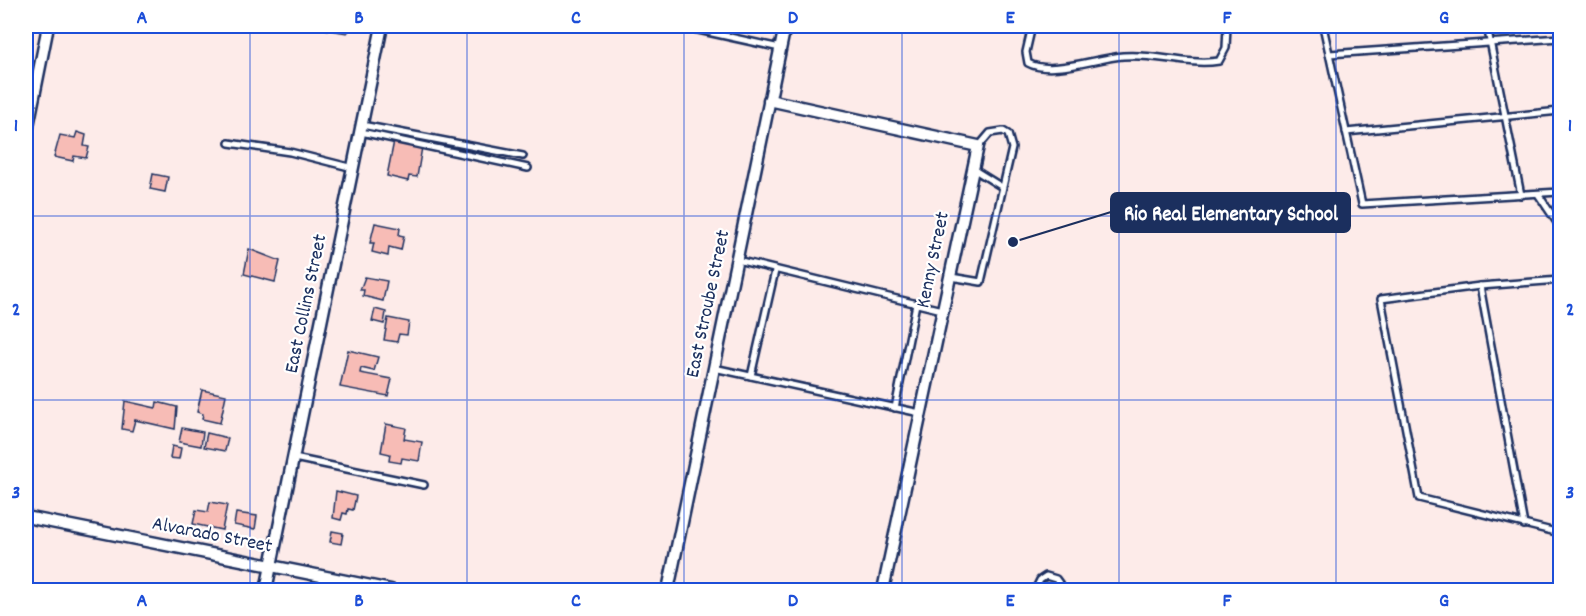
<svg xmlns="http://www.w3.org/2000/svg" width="1586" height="616" viewBox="0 0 1586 616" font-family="Dekko,sans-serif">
  <rect width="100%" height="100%" fill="#fdebe9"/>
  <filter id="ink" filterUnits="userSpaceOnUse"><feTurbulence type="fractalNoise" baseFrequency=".0167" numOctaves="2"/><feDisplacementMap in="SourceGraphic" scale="12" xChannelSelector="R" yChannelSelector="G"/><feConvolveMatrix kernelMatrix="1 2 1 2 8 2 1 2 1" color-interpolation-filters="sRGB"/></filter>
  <g filter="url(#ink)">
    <g fill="#f7bcb6" stroke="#1b2f5e" stroke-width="1.5">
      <polygon points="324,26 353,26 347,33 323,29"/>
      <polygon points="77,132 86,135 84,146 89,147 86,158 74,156 73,161 54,157 60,135 75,138"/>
      <polygon points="394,141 422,147 417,177 409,176 408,181 387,176"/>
      <polygon points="153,174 168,177 165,192 150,189"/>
      <polygon points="375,223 400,228 399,235 404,236 401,250 389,247 388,256 372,252 374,243 370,243"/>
      <polygon points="249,249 280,261 275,282 244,274"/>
      <polygon points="365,277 387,281 383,301 363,296 364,290 360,290"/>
      <polygon points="375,309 386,312 384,324 372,321"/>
      <polygon points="388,318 409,322 407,335 399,334 397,342 384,340"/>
      <polygon points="348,350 378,357 374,371 361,368 360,373 392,379 388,396 340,387"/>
      <polygon points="202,390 226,395 220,423 202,419 203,414 197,412"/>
      <polygon points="125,401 156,408 157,402 177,407 175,429 135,420 132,431 122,429"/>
      <polygon points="386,424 406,428 404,439 422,442 419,461 402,458 401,463 389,461 390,454 381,452"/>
      <polygon points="182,428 203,432 201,446 179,442"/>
      <polygon points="207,433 228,438 225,451 204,447"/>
      <polygon points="172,446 181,448 179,459 170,458"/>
      <polygon points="336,491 356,496 353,510 348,509 347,514 343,513 341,520 333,518"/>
      <polygon points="210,502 227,505 222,530 193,524 196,510 208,512"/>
      <polygon points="236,513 257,516 255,529 234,525"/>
      <polygon points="332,531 343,533 341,544 330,542"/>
    </g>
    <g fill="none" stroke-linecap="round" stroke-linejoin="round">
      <g stroke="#1b2f5e" stroke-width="10">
        <g id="service">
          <polyline points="680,26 780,48"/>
          <path d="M 1032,26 L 1026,52 L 1028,63 C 1051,76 1096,58 1123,56 C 1155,53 1187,66 1219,61 L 1226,48 L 1227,26"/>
          <polyline points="1323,26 1362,204 1560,192"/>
          <polyline points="1487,26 1521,195"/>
          <polyline points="1329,54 1560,38"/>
          <polyline points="362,125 523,156"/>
          <polyline points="361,132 528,168"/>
          <polyline points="1346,132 1560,111"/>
          <polyline points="229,143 290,152 353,168"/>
          <polyline points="973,169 1002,187"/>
          <polyline points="1538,194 1560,227"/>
          <polyline points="737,260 942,310"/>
          <polyline points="951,277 981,282 1012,148 1008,134 1003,131 990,133 979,146"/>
          <polyline points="1560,280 1480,286 1381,299 1419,498 1560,533"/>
          <polyline points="1480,286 1524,525"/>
          <polyline points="714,368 920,413"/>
          <polyline points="751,376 775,271"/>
          <polyline points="895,408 916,304"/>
          <polyline points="294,458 424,485"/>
          <polyline points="336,590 338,580"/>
          <polyline points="1035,590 1040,580 1046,576 1056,579 1064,590"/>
        </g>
      </g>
      <g stroke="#1b2f5e" stroke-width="15">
        <g id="minor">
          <polyline points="769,100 978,146 883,590"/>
          <polyline points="26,136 48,26"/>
          <polyline points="26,517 391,590"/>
          <polyline points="266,590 382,26"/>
          <polyline points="668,590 785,26"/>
        </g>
      </g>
      <use href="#service" stroke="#fff" stroke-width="5"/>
      <use href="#minor" stroke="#fff" stroke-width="10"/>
    </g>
  </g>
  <path fill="none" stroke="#1d4ed8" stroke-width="1.5" stroke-opacity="0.55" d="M 250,26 L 250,590M 467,26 L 467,590M 684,26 L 684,590M 902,26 L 902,590M 1119,26 L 1119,590M 1336,26 L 1336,590M 26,216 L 1560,216M 26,400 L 1560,400"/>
  <g text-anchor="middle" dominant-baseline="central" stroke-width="4.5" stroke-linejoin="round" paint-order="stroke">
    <g font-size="20" fill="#1b2f5e" stroke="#fff">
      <text transform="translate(934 260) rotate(-78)">Kenny Street</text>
      <text transform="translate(307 304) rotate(-78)">East Collins Street</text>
      <text transform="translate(709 304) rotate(-78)">East Stroube Street</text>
      <text transform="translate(212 536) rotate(11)">Alvarado Street</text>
    </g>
  </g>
  <path fill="none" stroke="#1b2f5e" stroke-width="2" d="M1013 242L1111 212"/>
  <circle fill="#1b2f5e" stroke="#fff" stroke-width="2" cx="1013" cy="242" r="6"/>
  <rect fill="#1b2f5e" stroke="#1b2f5e" stroke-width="2" x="1111" y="193" width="239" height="39" rx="6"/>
  <g font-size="21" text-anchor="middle" font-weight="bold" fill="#fff">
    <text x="1231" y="220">Rio Real Elementary School</text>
  </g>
  <rect width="1586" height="616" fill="none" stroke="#fff" stroke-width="66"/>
  <rect x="33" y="33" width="1520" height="550" fill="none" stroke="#1d4ed8" stroke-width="2"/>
  <g font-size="20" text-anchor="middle" font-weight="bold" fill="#1d4ed8">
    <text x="142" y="23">A</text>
    <text x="359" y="23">B</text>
    <text x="576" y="23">C</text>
    <text x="793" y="23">D</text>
    <text x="1010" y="23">E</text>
    <text x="1227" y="23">F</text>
    <text x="1444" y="23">G</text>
    <text x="16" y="131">1</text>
    <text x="1570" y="131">1</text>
    <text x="16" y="315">2</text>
    <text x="1570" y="315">2</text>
    <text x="16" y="498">3</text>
    <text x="1570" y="498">3</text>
    <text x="142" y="606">A</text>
    <text x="359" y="606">B</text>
    <text x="576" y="606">C</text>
    <text x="793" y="606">D</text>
    <text x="1010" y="606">E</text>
    <text x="1227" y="606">F</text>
    <text x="1444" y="606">G</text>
  </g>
</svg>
